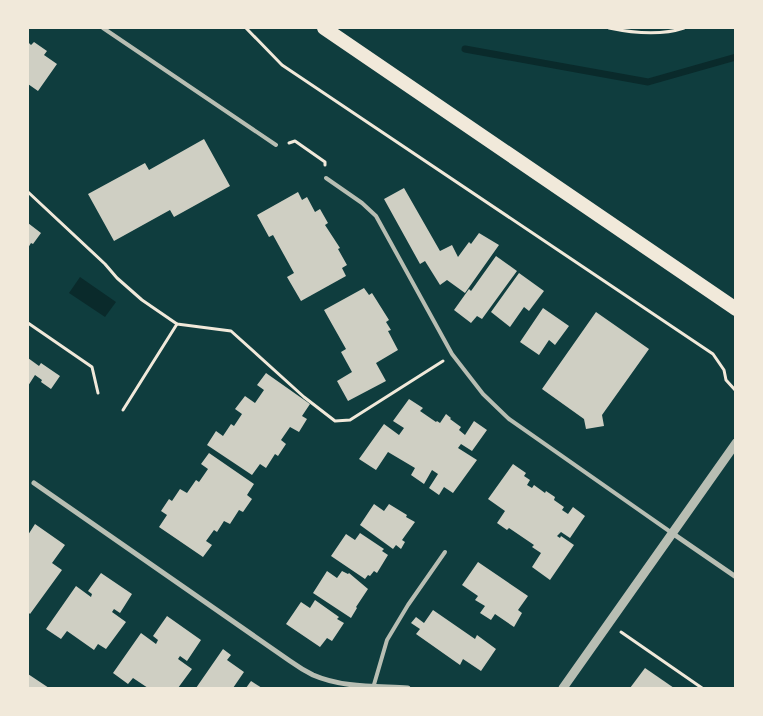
<svg xmlns="http://www.w3.org/2000/svg" width="763" height="716" viewBox="0 0 763 716" font-family="'Exo 2',sans-serif">
  <rect width="100%" height="100%" fill="#0f3d3e"/>
  <polygon fill="#0a2a2b" points="80,277 116,302 105,317 69,293"/>
  <g fill="none" stroke-linecap="round" stroke-linejoin="round">
    <polyline stroke="#0a2a2b" stroke-width="7" points="465,49 648,82 736,57"/>
  </g>
  <g fill="#cfcfc3">
    <polygon points="28,42 31,45 34,42 47,51 44,55 57,64 38,91 28,84"/>
    <polygon points="204,139 230,186 174,217 170,210 114,241 88,194 145,163 149,170"/>
    <polygon points="404,188 440,251 452,245 458,257 469,242 471,244 479,233 499,245 465,293 447,280 440,285 425,261 420,264 384,199"/>
    <polygon points="298,192 302,200 307,197 315,212 320,209 328,223 325,225 340,248 338,249 347,265 342,268 346,276 301,301 287,277 294,273 273,235 269,237 257,215"/>
    <polygon points="28,223 41,233 33,244 31,243 28,248"/>
    <polygon points="496,256 517,271 482,319 477,316 471,323 454,310 469,289 471,291"/>
    <polygon points="519,273 544,291 529,311 524,307 510,327 491,312"/>
    <polygon points="364,288 369,295 372,293 389,320 386,322 391,330 388,331 398,350 376,363 386,381 348,401 337,381 352,372 341,352 346,349 324,310"/>
    <polygon points="543,308 569,326 555,345 549,340 539,355 520,342"/>
    <polygon points="596,312 649,349 602,415 604,426 586,429 584,419 542,389"/>
    <polygon points="28,358 39,366 41,363 60,376 51,389 41,382 42,380 35,375 28,386"/>
    <polygon points="266,373 310,404 302,416 307,419 299,432 290,427 281,440 286,444 278,456 275,454 266,468 260,464 252,475 207,445 216,431 223,436 231,424 234,426 242,414 235,409 245,396 255,403 264,390 257,385"/>
    <polygon points="409,399 423,408 420,411 436,422 437,421 440,423 446,414 451,418 450,419 461,427 459,430 465,435 474,421 487,430 472,451 461,444 458,448 477,460 453,493 444,487 439,495 429,488 438,474 432,470 424,484 411,475 415,468 388,452 376,470 359,459 384,424 399,435 404,428 393,421"/>
    <polygon points="209,453 254,484 247,495 252,499 243,512 239,510 230,524 224,521 217,532 214,530 206,541 212,545 203,557 159,527 167,515 161,511 169,499 172,501 180,489 187,493 196,480 199,482 208,469 201,464"/>
    <polygon points="513,464 526,473 524,476 530,480 527,485 532,488 534,485 545,493 546,491 555,497 554,500 564,507 562,510 568,514 573,507 585,516 570,538 561,532 557,536 560,538 561,536 574,545 550,580 532,567 541,553 532,547 534,545 509,528 507,530 497,523 505,511 488,499"/>
    <polygon points="374,504 384,511 389,504 407,515 406,517 415,522 402,540 405,542 401,549 396,545 393,549 360,525"/>
    <polygon points="35,524 65,545 52,563 62,570 30,614 28,612 28,535"/>
    <polygon points="360,533 384,549 382,551 388,555 377,573 374,571 370,576 368,575 365,579 331,556 346,534 355,540"/>
    <polygon points="478,562 528,596 518,610 522,613 514,627 495,614 491,620 480,613 485,606 475,600 478,596 462,585"/>
    <polygon points="327,571 337,578 342,571 348,574 349,573 368,589 356,607 357,608 351,618 313,593"/>
    <polygon points="101,573 132,594 120,613 114,609 112,612 126,622 106,649 98,644 94,650 67,631 61,639 46,629 76,586 91,597 92,594 88,591"/>
    <polygon points="315,600 339,617 337,619 344,623 332,641 327,638 320,647 286,624 301,602 310,608"/>
    <polygon points="433,610 475,639 477,635 496,649 481,671 463,659 460,665 416,634 420,629 411,623 416,617 424,623"/>
    <polygon points="167,616 201,640 187,661 180,656 178,659 192,669 178,688 148,688 133,678 128,684 113,673 141,633 156,644 158,640 153,636"/>
    <polygon points="223,649 231,655 227,660 244,672 233,688 196,688"/>
    <polygon points="645,668 674,688 630,688"/>
    <polygon points="28,674 49,688 28,688"/>
    <polygon points="251,681 262,688 246,688"/>
  </g>
  <g fill="none" stroke-linecap="round" stroke-linejoin="round">
    <g stroke="#f1e9da" stroke-width="3">
      <polyline points="246,28 282,65 713,354 724,370 726,380 736,391"/>
      <path d="M 609,28 C 633,33 660,36 684,28"/>
      <polyline points="289,143 295,141 325,162 325,165"/>
      <polyline points="28,192 105,264 117,278 142,300 177,324 231,331 304,397 335,421 350,420 443,361"/>
      <polyline points="28,323 92,367 98,393"/>
      <polyline points="123,410 177,324"/>
      <polyline points="621,632 702,688"/>
    </g>
    <g stroke="#b8beb3" stroke-width="4">
      <polyline points="103,28 276,145"/>
      <polyline points="326,178 362,203 376,216 452,354 483,394 509,419 672,533"/>
      <polyline points="373,688 387,640 408,605 445,552"/>
    </g>
    <g stroke="#b8beb3" stroke-width="5">
      <path d="M 34,483 L 290,661 C 297,666 305,671 313,675 C 343,688 376,686 408,688"/>
      <polyline points="672,533 736,577"/>
    </g>
    <polyline stroke="#b8beb3" stroke-width="9" points="563,688 736,443"/>
    <polyline stroke="#f1e9da" stroke-width="14" points="324,28 736,309"/>
  </g>
  <rect width="763" height="716" fill="none" stroke="#f1e9da" stroke-width="58"/>
</svg>
